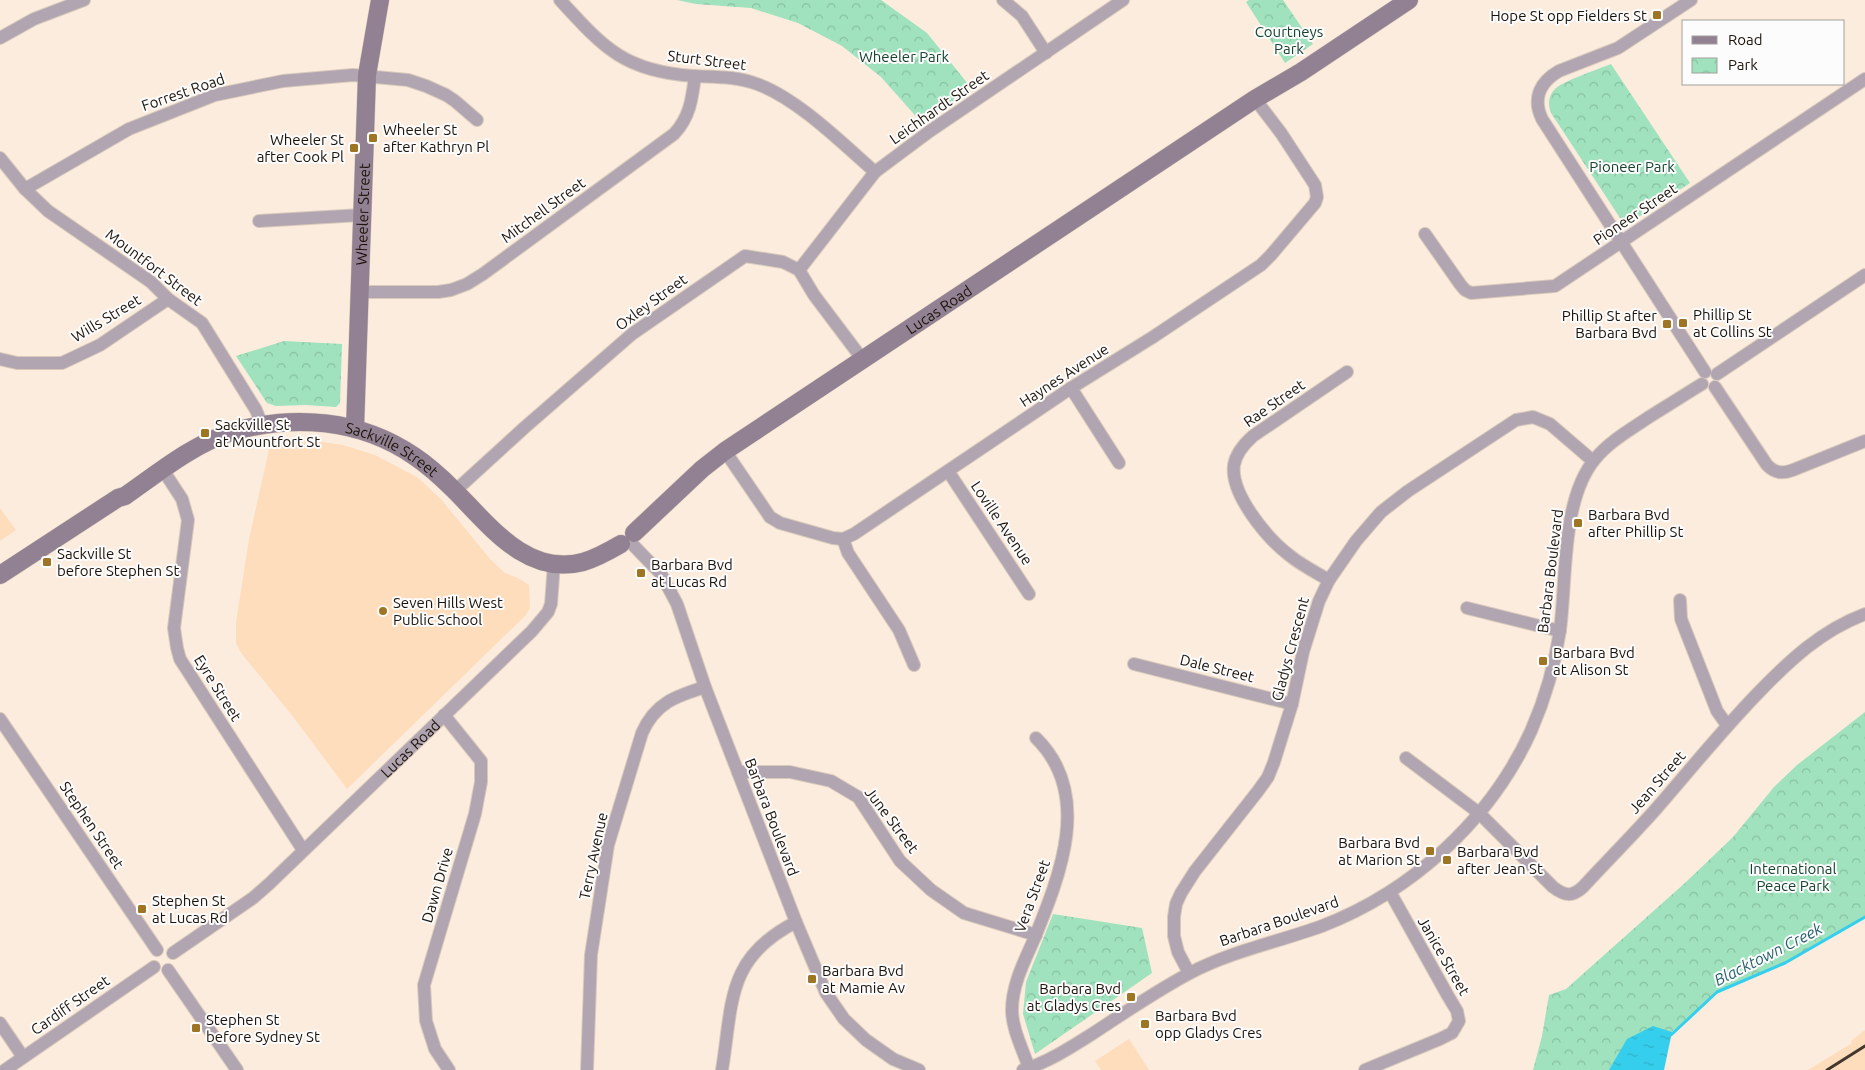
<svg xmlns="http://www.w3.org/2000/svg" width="1865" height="1070" viewBox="0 0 1865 1070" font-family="Ubuntu,sans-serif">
  <defs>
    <pattern id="park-crowns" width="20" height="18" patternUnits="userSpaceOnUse" patternTransform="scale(1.25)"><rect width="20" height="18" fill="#9fe2bd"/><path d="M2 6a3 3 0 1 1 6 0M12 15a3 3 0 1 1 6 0" fill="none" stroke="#88c1a1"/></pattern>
    <pattern id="water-ripples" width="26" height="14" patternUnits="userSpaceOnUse" patternTransform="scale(1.25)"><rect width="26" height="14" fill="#36ceed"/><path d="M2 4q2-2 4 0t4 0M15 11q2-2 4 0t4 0" fill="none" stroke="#2fb0ca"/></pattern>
  </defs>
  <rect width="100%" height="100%" fill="#fcecdd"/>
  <g fill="#feddbd">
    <polygon points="309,440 343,445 375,455 417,477 440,498 491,560 505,573 518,578 529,585 530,608 526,615 347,789 291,714 241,653 236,643 236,622 249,539 270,445"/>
    <polygon points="0,508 16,530 0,541"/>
    <polygon points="1865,1030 1865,1070 1808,1070 1852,1043 1851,1041"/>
    <polygon points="1129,1039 1149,1070 1101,1070 1095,1061"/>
  </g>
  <g fill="url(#park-crowns)">
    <polygon points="677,0 881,0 927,33 972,89 921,122 881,77 842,46 798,23 751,8 696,4"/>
    <polygon points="1249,0 1283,0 1313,44 1285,63 1246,2"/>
    <path d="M 1611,64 L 1690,183 L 1631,222 C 1626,223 1623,222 1620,218 L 1551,113 C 1548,105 1548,97 1554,90 C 1560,82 1599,69 1611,64 Z"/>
    <polygon points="284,341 342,344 340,403 336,407 306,405 276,406 267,403 236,356"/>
    <polygon points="1865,712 1865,917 1785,963 1717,992 1672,1032 1609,1070 1533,1070 1542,1036 1549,995 1566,989 1686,882 1733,837 1774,787 1797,765"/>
    <polygon points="1053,914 1142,928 1152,973 1035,1054 1023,1014 1026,982"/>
  </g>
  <polygon fill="url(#water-ripples)" points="1653,1026 1672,1032 1664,1070 1609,1070 1627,1039"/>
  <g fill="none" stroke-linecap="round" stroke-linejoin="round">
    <polyline stroke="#36ceed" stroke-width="3" points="1671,1035 1717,992 1785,963 1865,917"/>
    <g stroke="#d8c9bb" stroke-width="14">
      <g id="street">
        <path d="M 560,0 C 604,48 624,71 693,76 C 715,77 736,76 757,84 C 797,98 843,144 875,172"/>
        <polyline points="1003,0 1022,16 1046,53"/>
        <path d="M 1691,0 L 1618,48 L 1559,71 C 1540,82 1532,98 1542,119 L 1705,372"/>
        <polyline points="0,38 34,19 84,0"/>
        <polyline points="0,158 25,189 48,211 151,282 168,299 202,323 256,410 262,425"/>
        <polyline points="25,189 129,129 215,95 283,81 353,75 408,80 426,86 446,95 455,101 477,120"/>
        <polyline points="259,221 361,215"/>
        <polyline points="1425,234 1460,284 1465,290 1471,293 1555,286 1865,79"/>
        <polyline points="799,270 875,172 930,131 1123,0"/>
        <path d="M 359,292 L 438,292 L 451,290 L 467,284 L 483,274 L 674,134 C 690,117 692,99 695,76"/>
        <polyline points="0,359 17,363 62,363 100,345 168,299"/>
        <polyline points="1717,374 1865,275"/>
        <path d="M 1715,387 L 1767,465 C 1775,473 1782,474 1793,470 L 1865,441"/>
        <polyline points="1071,388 1119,463"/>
        <polyline points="725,451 770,517 780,523 833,538 843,539 854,534 1071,388 1153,337 1261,265 1271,255 1315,203 1317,197 1315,185 1281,133 1255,99"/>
        <polyline points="163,470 182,499 188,520 174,628 177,648 180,659 303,850"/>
        <polyline points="948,471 1029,594"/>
        <polyline points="455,491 524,428 632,334 745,256 783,262 799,270 814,295 863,360"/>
        <polyline points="843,539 848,553 899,630 914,665"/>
        <polyline points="634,546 661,574 677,604 705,687 796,922 826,993 844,1019 866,1040 893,1059 919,1070"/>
        <path d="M 1329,580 C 1315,572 1301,565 1289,555 C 1267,538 1230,494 1234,465 C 1236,453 1244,444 1253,436 L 1347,372"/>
        <polyline points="1680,600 1681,619 1717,711 1727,725"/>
        <polyline points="1467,608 1560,631"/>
        <polyline points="1134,664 1292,704"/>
        <polyline points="444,715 481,761 481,782 475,814 424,985 426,1021 435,1049 449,1070"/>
        <polyline points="0,719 157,950"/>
        <path d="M 1406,758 L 1479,813 L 1553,887 C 1565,896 1572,897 1583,887 C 1607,861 1632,836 1656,809 C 1690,770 1722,730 1759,692 C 1790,660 1822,630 1865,614"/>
        <polyline points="738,772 790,772 831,781 858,797 900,861 931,890 964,913 1036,935"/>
        <path id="s1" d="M 173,953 L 253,898 L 269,884 L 532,631 L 548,612 L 551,604 L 554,564"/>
        <polyline points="168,970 237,1070"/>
        <polyline points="1189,973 1178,952 1174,936 1174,917 1176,904 1181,893 1195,871 1258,791 1268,777 1274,762 1292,704 1303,652 1319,601 1329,580 1356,541 1381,512 1408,491 1516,420 1533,417 1550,424 1593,461"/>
        <polyline points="0,1023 23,1057"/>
        <path d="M 1029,1068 C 1023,1050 1012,1029 1012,1010 C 1012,984 1025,960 1035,937 C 1060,875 1093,794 1036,738"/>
        <polyline points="5,1070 154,967"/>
        <path d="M 587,1070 L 591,955 L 608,845 L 642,733 C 655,703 676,696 705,687"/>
        <path d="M 722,1070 C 733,1002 726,958 796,922"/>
        <path d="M 1023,1070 C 1048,1062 1070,1048 1092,1034 C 1124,1013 1156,991 1190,973 C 1232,951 1278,942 1322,926 C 1413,891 1491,819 1531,731 C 1545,699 1555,665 1560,630 C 1567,578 1561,500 1595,459 C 1610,441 1630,430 1649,417 C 1667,406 1684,395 1702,384"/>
        <polyline points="1365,1070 1440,1039 1452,1033 1459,1021 1457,1011 1448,996 1390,892"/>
      </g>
    </g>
    <g stroke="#d8c9bb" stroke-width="19">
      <g id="secondary">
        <path id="s2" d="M 355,429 L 367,75 L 380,0"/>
        <path id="s3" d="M 634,533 L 702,469 L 725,451 L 1255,99 L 1301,72 L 1409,0"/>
        <path id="s4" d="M 0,575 L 118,498 L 125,496 C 158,473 193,444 232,432 C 293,414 360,419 414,456 C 429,466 442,478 454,490 C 489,525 527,577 583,562 C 597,558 609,551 621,544"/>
      </g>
    </g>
    <use href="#street" stroke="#b0a5b1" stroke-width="12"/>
    <use href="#secondary" stroke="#918192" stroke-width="18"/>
    <polyline stroke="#42382e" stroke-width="3" points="1827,1070 1865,1046"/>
  </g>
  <g fill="#9d7523" stroke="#fcfcfc" stroke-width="2">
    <rect x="1652" y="10" width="10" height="10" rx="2.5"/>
    <rect x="368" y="133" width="10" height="10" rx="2.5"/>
    <rect x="349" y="143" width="10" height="10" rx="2.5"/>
    <rect x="1678" y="318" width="10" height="10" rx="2.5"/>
    <rect x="1662" y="319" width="10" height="10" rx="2.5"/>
    <rect x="200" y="428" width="10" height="10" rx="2.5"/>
    <rect x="1573" y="518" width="10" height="10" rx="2.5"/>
    <rect x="42" y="557" width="10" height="10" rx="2.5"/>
    <rect x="636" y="568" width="10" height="10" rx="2.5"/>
    <circle cx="383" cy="611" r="5"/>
    <rect x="1538" y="656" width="10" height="10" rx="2.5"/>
    <rect x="1425" y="846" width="10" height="10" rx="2.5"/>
    <rect x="1442" y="855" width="10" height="10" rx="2.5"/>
    <rect x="137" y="904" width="10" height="10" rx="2.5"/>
    <rect x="807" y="974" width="10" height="10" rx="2.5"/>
    <rect x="1126" y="992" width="10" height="10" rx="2.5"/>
    <rect x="1140" y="1019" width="10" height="10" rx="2.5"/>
    <rect x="191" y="1023" width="10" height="10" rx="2.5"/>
  </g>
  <g text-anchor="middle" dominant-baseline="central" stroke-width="4" stroke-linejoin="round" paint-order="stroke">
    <g font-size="15" fill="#1c130a" stroke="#fcfcfc" text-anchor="start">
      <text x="1647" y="15" text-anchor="end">Hope St opp Fielders St</text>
      <text x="383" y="129">Wheeler St<tspan x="383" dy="17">after Kathryn Pl</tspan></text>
      <text x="344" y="139" text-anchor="end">Wheeler St<tspan x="344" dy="17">after Cook Pl</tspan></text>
      <text x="1693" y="314">Phillip St<tspan x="1693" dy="17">at Collins St</tspan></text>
      <text x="1657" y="315" text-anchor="end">Phillip St after<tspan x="1657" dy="17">Barbara Bvd</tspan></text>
      <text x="215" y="424">Sackville St<tspan x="215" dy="17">at Mountfort St</tspan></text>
      <text x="1588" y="514">Barbara Bvd<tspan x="1588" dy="17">after Phillip St</tspan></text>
      <text x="57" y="553">Sackville St<tspan x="57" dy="17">before Stephen St</tspan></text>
      <text x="651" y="564">Barbara Bvd<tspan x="651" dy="17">at Lucas Rd</tspan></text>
      <text x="393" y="602">Seven Hills West<tspan x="393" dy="17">Public School</tspan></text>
      <text x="1553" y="652">Barbara Bvd<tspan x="1553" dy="17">at Alison St</tspan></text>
      <text x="1420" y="842" text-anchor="end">Barbara Bvd<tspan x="1420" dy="17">at Marion St</tspan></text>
      <text x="1457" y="851">Barbara Bvd<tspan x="1457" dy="17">after Jean St</tspan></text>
      <text x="152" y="900">Stephen St<tspan x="152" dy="17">at Lucas Rd</tspan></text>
      <text x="822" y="970">Barbara Bvd<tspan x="822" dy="17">at Mamie Av</tspan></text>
      <text x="1121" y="988" text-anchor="end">Barbara Bvd<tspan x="1121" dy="17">at Gladys Cres</tspan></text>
      <text x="1155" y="1015">Barbara Bvd<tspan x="1155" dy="17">opp Gladys Cres</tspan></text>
      <text x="206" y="1019">Stephen St<tspan x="206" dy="17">before Sydney St</tspan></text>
    </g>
    <g font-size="15" fill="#15432e" stroke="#fcfcfc">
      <text x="1289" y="31">Courtneys<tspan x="1289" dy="17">Park</tspan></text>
      <text x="904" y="56">Wheeler Park</text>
      <text x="1632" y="166">Pioneer Park</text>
      <text x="1793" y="868">International<tspan x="1793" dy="17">Peace Park</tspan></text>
    </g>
    <g font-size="15" fill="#1c130a" stroke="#fcfcfc">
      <text transform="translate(707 60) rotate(7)">Sturt Street</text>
      <text transform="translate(183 92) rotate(-19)">Forrest Road</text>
      <text transform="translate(939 107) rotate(-35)">Leichhardt Street</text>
      <text transform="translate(543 210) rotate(-36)">Mitchell Street</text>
      <text stroke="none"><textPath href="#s2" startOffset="215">Wheeler Street</textPath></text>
      <text transform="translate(1635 214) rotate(-34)">Pioneer Street</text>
      <text transform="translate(154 267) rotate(37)">Mountfort Street</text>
      <text transform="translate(651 302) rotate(-36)">Oxley Street</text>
      <text stroke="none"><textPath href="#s3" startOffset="379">Lucas Road</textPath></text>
      <text transform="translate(106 318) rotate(-31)">Wills Street</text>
      <text transform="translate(1064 375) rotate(-33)">Haynes Avenue</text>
      <text transform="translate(1274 403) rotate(-35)">Rae Street</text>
      <text stroke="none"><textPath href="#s4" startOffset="440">Sackville Street</textPath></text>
      <text transform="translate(1002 523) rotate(56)">Loville Avenue</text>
      <text transform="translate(1550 571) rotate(-83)">Barbara Boulevard</text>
      <text transform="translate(1290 649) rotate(-75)">Gladys Crescent</text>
      <text transform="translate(1217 668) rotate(14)">Dale Street</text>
      <text transform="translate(218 688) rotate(58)">Eyre Street</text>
      <text stroke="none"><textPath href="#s1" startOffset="314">Lucas Road</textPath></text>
      <text transform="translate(1657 782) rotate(-49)">Jean Street</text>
      <text transform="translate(772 817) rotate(69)">Barbara Boulevard</text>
      <text transform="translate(892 820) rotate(53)">June Street</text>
      <text transform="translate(92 825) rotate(56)">Stephen Street</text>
      <text transform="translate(593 856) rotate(-78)">Terry Avenue</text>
      <text transform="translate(437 885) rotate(-74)">Dawn Drive</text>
      <text transform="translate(1032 896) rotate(-70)">Vera Street</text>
      <text transform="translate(1279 921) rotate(-19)">Barbara Boulevard</text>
      <text transform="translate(1444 956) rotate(60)">Janice Street</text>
      <text transform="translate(70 1005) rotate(-35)">Cardiff Street</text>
    </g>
    <g font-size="16" font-style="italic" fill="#26606e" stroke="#fcfcfc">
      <text transform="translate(1768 954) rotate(-27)">Blacktown Creek</text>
    </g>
  </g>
  <rect x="1682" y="20" width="162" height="65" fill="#fcfcfc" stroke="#a29f9b"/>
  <rect x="1692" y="36" width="25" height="8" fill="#918192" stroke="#a29f9b"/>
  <text x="1728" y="45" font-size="15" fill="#1c130a">Road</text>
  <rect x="1692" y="58" width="25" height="15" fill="url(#park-crowns)" stroke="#a29f9b"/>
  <text x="1728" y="70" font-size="15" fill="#1c130a">Park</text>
</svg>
